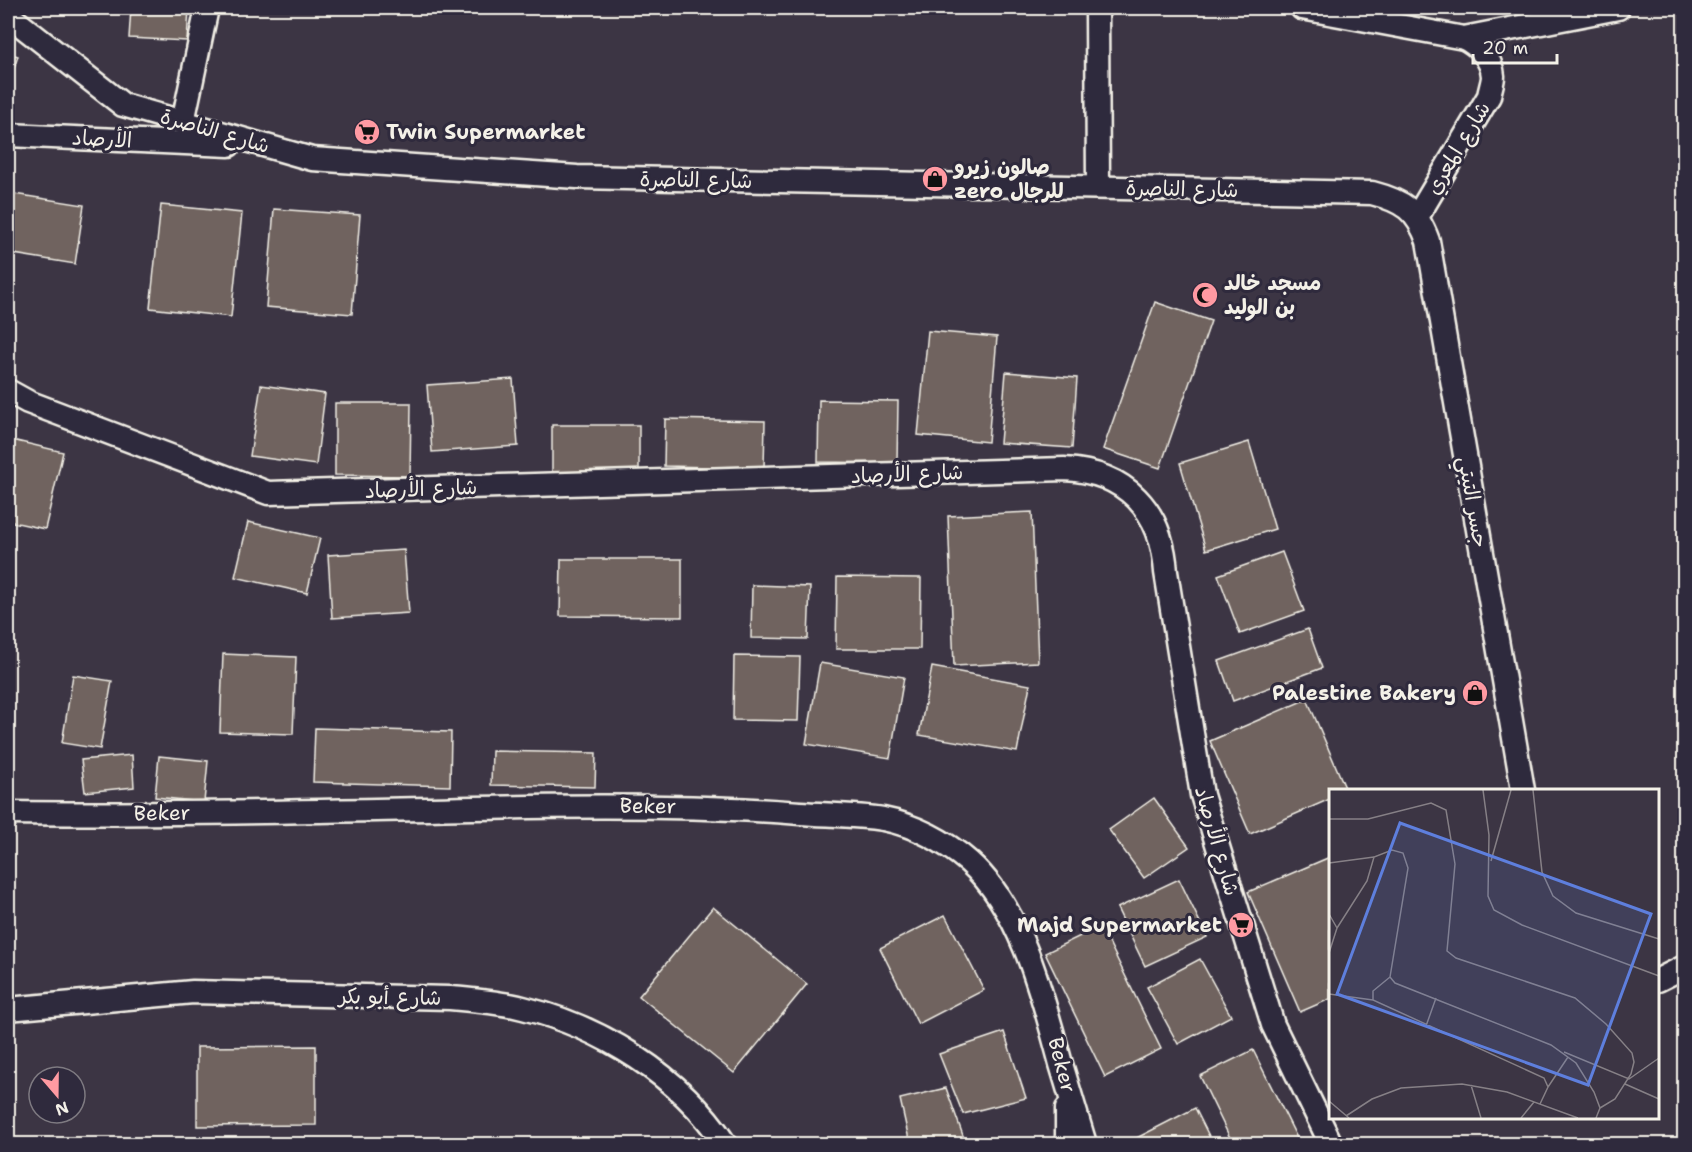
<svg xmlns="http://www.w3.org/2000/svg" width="1692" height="1152" viewBox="0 0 1692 1152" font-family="'Shantell Sans','Playpen Sans Arabic',sans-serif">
  <rect width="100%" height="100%" fill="#3c3544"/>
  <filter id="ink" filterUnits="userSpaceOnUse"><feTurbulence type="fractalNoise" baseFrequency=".0167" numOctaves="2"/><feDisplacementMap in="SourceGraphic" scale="12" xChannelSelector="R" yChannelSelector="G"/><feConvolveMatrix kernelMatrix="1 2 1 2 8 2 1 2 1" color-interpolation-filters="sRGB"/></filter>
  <g filter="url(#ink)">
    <g fill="#6f635e" stroke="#f4f1e8" stroke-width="1.5">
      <polygon points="131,8 189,8 187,41 129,38"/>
      <polygon points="8,53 18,56 8,87"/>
      <polygon points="14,194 84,205 75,264 8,253 8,234"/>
      <polygon points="161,205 242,213 231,317 150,308"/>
      <polygon points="274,209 360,215 352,314 266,307"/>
      <polygon points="1155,302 1211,321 1160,468 1103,449"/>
      <polygon points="928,331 997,337 988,442 918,435"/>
      <polygon points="1006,372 1077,378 1072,448 1000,443"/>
      <polygon points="513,379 518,446 432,452 427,385"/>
      <polygon points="261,385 325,394 316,465 250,456"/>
      <polygon points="819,400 898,401 897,463 818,462"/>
      <polygon points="335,403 411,403 410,476 335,475"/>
      <polygon points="665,419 765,421 764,468 664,466"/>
      <rect x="552" y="425" width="87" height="48"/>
      <polygon points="8,439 63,452 45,529 8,521"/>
      <polygon points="1249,442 1275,529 1206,550 1180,463"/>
      <polygon points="1032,512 1038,662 954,666 948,516"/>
      <polygon points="248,522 320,538 307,593 235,577"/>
      <polygon points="404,550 409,613 332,618 328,555"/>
      <polygon points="1282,552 1304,611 1240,634 1218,575"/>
      <polygon points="561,559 682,559 682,617 560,616"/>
      <polygon points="837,577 921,578 920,649 836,649"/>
      <polygon points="752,585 810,587 808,639 751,638"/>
      <polygon points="1308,629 1322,668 1233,701 1219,661"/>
      <polygon points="223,654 296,657 293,734 220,732"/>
      <polygon points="734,656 800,657 798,721 733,720"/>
      <polygon points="820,663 904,677 890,758 806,744"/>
      <polygon points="932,667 1030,685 1017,752 919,735"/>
      <polygon points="73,675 112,681 100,749 62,743"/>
      <polygon points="1307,699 1346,790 1330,790 1330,799 1250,834 1210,741"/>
      <polygon points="315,728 451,732 450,786 313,782"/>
      <polygon points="492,751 596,753 595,787 491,785"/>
      <polygon points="132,755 134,787 85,792 81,760"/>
      <polygon points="159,756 208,761 204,802 155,797"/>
      <polygon points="1154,798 1189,847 1144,878 1109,830"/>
      <polygon points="1330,857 1330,999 1300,1012 1248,892"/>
      <polygon points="1179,879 1207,937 1145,966 1117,908"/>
      <polygon points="713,907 807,984 734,1073 639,996"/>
      <polygon points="945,915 984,990 918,1024 880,948"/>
      <polygon points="1101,926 1161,1049 1105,1077 1045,953"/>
      <polygon points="1200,959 1231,1016 1178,1044 1147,987"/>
      <polygon points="1004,1032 1026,1098 963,1114 939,1054"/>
      <polygon points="316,1046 316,1125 197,1126 197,1047"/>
      <polygon points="1253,1050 1300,1144 1233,1144 1200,1076"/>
      <polygon points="946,1088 966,1144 910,1144 900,1099"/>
      <polygon points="1195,1108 1213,1144 1125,1144"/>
    </g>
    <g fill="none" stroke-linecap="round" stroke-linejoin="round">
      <g stroke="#f4f1e8" stroke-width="27">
        <g id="minor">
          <polyline points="1097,8 1098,187"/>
          <path d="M 1302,8 L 1464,38 C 1478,45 1492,59 1493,76 C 1493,82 1490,89 1489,96 L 1417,217"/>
          <path d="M 8,15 L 123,105 L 312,159 L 577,177 L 1372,193 C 1403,201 1417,210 1428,241 L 1523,790"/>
          <polyline points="1464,38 1618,8"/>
          <polyline points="183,122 207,8"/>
          <polyline points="8,135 229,145"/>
          <path d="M 8,391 L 28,402 L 268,493 L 1064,469 C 1126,472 1162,510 1166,572 L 1202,795 L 1273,1025 L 1331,1144"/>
          <path d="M 8,813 C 181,815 355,810 529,807 C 620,806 709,806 800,813 C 827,815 856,815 883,819 C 914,825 945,841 969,862 C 1022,909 1043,998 1061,1064 C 1069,1091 1077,1118 1085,1144"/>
          <polyline points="1658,980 1684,967"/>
          <path d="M 8,1009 L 193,992 L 450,998 C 475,1000 499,1002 523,1008 C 602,1027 680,1076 725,1144"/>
          <polyline points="1067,1109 1067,1144"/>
        </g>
      </g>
      <use href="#minor" stroke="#2f2a3d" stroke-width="22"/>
    </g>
  </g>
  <defs>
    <g id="supermarket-disc" transform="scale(1.35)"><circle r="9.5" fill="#ff9aa2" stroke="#2f2a3d"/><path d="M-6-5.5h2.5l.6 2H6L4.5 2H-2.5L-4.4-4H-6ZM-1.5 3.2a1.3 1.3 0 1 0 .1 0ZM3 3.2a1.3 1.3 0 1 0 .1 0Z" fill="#111"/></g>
    <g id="shop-disc" transform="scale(1.35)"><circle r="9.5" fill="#ff9aa2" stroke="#2f2a3d"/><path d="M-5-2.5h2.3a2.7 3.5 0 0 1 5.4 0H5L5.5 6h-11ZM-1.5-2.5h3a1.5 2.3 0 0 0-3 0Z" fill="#111"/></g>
    <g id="mosque-disc" transform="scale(1.35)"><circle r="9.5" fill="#ff9aa2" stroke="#2f2a3d"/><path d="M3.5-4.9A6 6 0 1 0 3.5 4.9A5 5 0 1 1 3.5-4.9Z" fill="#111"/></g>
  </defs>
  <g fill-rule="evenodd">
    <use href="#supermarket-disc" x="367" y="132"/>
    <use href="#shop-disc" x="935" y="179"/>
    <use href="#mosque-disc" x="1205" y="295"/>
    <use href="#shop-disc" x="1475" y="693"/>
    <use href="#supermarket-disc" x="1241" y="925"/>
  </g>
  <g text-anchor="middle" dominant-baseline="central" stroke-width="6" stroke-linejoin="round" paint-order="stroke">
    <g font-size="21" fill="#f4f1e8" stroke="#2f2a3d">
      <text transform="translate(215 131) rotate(16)">شارع الناصرة</text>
      <text transform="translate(102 139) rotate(3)">الأرصاد</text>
      <text transform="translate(1458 148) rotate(-59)">شارع المعري</text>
      <text transform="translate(696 180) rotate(1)">شارع الناصرة</text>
      <text transform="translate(1182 189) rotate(1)">شارع الناصرة</text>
      <text transform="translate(907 474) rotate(-2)">شارع الأرصاد</text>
      <text transform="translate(421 489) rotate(-2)">شارع الأرصاد</text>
      <text transform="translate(1473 502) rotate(80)">جسر التيتي</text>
      <text transform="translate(648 806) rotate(1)">Beker</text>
      <text transform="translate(162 813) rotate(-1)">Beker</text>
      <text transform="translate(1217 841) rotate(74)">شارع الأرصاد</text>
      <text transform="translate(390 997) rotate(1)">شارع أبو بكر</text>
      <text transform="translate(1062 1065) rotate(75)">Beker</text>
    </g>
    <g font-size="21" font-weight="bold" fill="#f4f1e8" stroke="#2f2a3d" text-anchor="start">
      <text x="386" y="132">Twin Supermarket</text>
      <text x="954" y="167">صالون زيرو<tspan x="954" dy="24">zero للرجال</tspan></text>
      <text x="1224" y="283">مسجد خالد<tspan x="1224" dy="24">بن الوليد</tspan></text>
      <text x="1456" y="693" text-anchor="end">Palestine Bakery</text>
      <text x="1222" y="925" text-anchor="end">Majd Supermarket</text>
    </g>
  </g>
  <g transform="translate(1329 789)">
    <rect width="330" height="330" fill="#3c3544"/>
    <path fill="none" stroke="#868086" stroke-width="1.5" d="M 154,1 L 160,46 L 159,107 L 165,121 L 193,136 L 330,187M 204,1 L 213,83 L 224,107 L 247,124 L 330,150M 0,30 L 39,30 L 102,14 L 117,21 L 126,75 L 118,162 L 127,169 L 246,209 L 277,235 L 303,264 L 305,273 L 302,285 L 286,310 L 271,319M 162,72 L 182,1M 0,74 L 45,68M 0,125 L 8,139 L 0,164M 8,139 L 38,92 L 45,68 L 63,61 L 74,64 L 79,79 L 61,188M 61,188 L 66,194 L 222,256 L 247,274 L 265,303 L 271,319 L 267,329M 61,188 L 44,202 L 44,211 L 215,289 L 219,298 L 211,315M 0,205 L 44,211M 97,237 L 107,209M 235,263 L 300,290 L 330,269M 296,295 L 330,310M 142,296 L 152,329M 219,298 L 239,268M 0,312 L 20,329M 17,327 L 43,310 L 72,299 L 133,295 L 178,303 L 249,329M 192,329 L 205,313"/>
    <path fill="#5e7fdd" fill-opacity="0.15" stroke="#5e7fdd" stroke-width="3" d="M 71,34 L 322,125 L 259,296 L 8,205 Z"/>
    <rect width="330" height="330" fill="none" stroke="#f4f1e8" stroke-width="3"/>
  </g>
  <rect width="1692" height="1152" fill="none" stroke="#2f2a3d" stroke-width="30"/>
  <rect x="15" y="15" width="1662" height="1122" fill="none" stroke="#f4f1e8" stroke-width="2" filter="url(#ink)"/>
  <g transform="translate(57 1095) rotate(160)"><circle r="28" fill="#2f2a3d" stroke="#7e7a81" stroke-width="1.5"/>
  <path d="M0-4.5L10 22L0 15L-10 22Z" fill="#ff9aa2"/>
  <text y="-9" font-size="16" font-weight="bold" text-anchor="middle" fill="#f4f1e8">N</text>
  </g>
  <path d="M1473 54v9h84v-9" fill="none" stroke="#f4f1e8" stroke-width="3"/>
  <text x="1482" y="54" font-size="18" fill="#f4f1e8" stroke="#2f2a3d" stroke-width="4.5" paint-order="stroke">20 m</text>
</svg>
